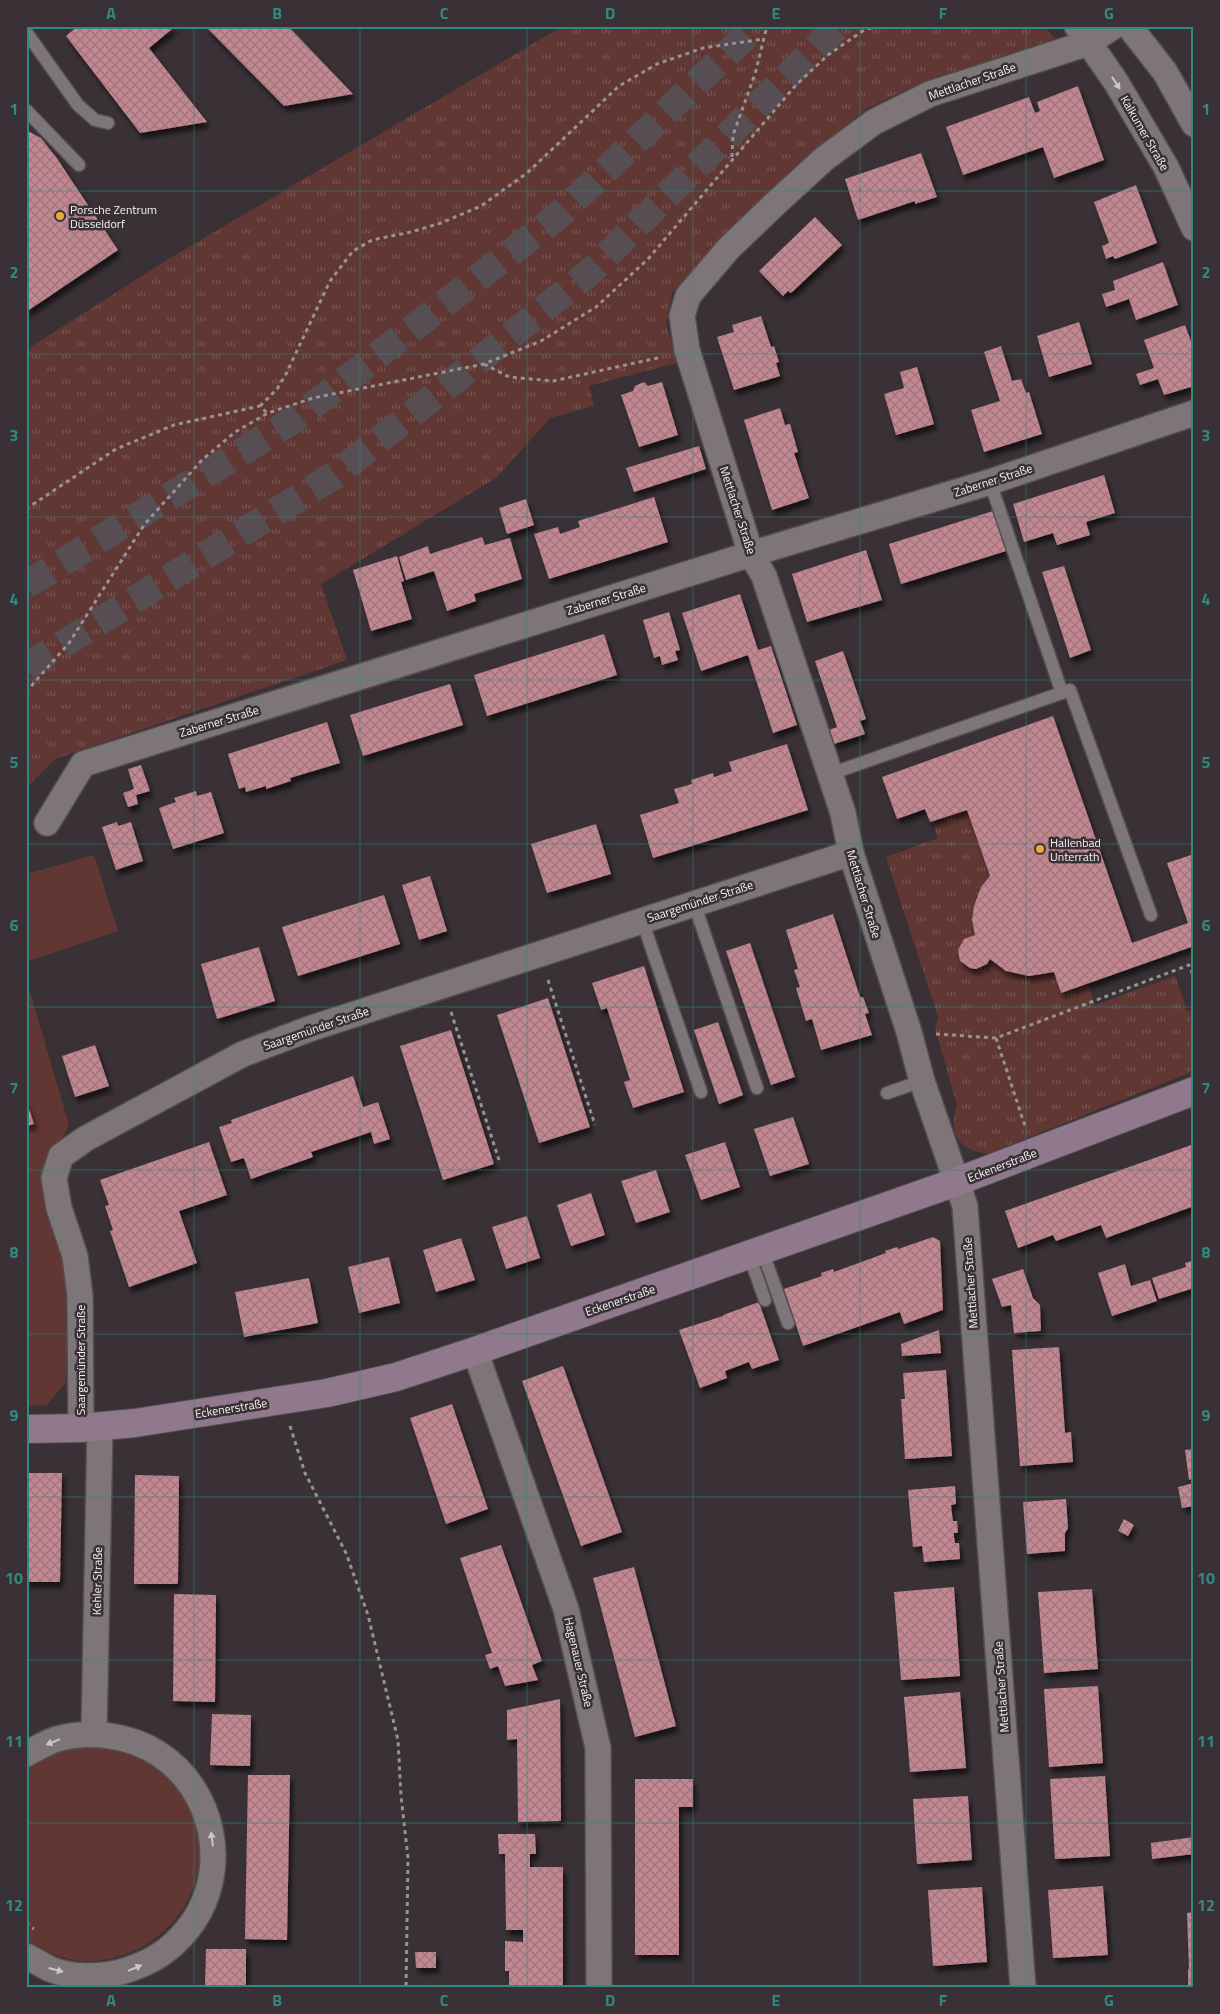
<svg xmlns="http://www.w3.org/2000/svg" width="1220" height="2014" viewBox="0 0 1220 2014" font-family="'Titillium Web',sans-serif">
  <defs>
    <pattern id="grass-tufts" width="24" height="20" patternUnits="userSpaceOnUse" patternTransform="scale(1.25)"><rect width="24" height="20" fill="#613733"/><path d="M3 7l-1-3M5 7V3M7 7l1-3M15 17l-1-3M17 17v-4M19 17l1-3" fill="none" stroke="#785451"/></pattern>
    <pattern id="building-cross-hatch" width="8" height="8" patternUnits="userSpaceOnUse" patternTransform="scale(1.25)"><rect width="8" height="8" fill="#c38792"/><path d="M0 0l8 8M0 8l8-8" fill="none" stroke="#9f747c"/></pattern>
    <filter id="shadow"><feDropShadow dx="3" dy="5.5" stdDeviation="2.5" flood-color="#0009"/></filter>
  </defs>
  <rect width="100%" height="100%" fill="#393135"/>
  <g fill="url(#grass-tufts)">
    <polygon points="563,26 1046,26 1054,39 926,81 867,108 830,138 769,196 672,293 666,324 677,363 589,386 594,406 550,418 496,478 321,584 347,660 55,759 26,788 26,350 170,258"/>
    <path d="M 967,810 L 990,876 C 975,894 969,912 975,935 L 964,939 L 958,950 L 960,961 C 970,972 982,971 990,959 C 1009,976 1029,979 1054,972 L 1061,993 L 1088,984 L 1095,1005 L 1175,976 L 1187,1011 L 1194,1009 L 1194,1071 L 990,1153 C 960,1153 947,1133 957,1105 L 935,1028 L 938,1017 L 886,857 L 938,838 L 932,821 Z"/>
  </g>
  <g fill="#613733">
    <polygon points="94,855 118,931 26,962 26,874"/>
    <polygon points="26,978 69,1125 43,1176 45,1210 62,1257 68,1298 66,1382 46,1406 26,1405"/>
    <path d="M 97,1745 C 108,1747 120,1748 130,1753 C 155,1763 176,1782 187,1806 C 190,1811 193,1817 195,1823 C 216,1891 162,1957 94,1961 C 70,1963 45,1952 26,1940 L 26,1767 C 45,1749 73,1747 97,1745 Z"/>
  </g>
  <g fill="url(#building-cross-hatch)" filter="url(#shadow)">
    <polygon points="78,26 176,26 149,48 207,122 140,133 66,36"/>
    <polygon points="205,26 288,26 353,94 284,106"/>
    <polygon points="1078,86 1104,160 1054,178 1043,147 963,175 946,127 1029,97 1035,113 1040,111 1037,102"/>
    <polygon points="26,130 41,138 56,157 118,250 26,312"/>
    <polygon points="921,153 937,197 915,204 915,201 858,220 845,179"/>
    <polygon points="1136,185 1157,243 1115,259 1113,256 1106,259 1102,246 1109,243 1094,202"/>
    <polygon points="815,217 842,245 791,293 788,291 783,296 759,271"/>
    <polygon points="1163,262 1178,305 1136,320 1129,299 1106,307 1102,294 1115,290 1113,281"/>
    <polygon points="761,316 771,347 774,346 779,362 776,363 780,376 734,390 717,337 734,332 732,325"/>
    <polygon points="1079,322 1092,364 1049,377 1037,336"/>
    <polygon points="1185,325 1194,349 1194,386 1164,395 1158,379 1140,385 1136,374 1154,368 1144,340"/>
    <polygon points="1001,346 1012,381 1021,379 1026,393 1029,392 1042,434 984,452 971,410 1000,401 984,352"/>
    <polygon points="917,367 934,424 896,435 884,394 904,388 900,372"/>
    <polygon points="644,382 648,386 662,382 678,435 639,447 621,395 633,391 635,386"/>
    <polygon points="780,408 785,425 790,424 798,452 794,453 809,498 772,510 744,420"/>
    <polygon points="699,446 706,469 634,492 626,468"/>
    <polygon points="1104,475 1115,513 1086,522 1090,535 1057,545 1053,533 1024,542 1013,504"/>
    <polygon points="654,497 668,542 549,579 534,534 558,527 560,534 580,527 578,521"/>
    <polygon points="526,499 534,525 507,534 499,508"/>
    <polygon points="993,511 1006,551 901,584 889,544"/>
    <polygon points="482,537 485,545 510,538 522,579 474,594 476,601 447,611 434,571 406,580 399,557 428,546 430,554"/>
    <polygon points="866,550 882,600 807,622 792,574"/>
    <polygon points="397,556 404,581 401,582 412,619 371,631 353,570"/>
    <polygon points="1064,566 1091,650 1070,658 1042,572"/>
    <polygon points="740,594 758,650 771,646 797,725 773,733 748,655 701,671 682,613"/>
    <polygon points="669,612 680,650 675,651 678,660 662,665 660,656 654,658 643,620"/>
    <polygon points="604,634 617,675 487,716 474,675"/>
    <polygon points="843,651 866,719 860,721 865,734 834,744 829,730 837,727 815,661"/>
    <polygon points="450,684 463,725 363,756 350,715"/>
    <polygon points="1053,716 1132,943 1188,923 1167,863 1194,854 1194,946 1061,993 1054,972 1029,976 1006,971 990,959 987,964 976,969 970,968 960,961 958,950 964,939 975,935 972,920 974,906 981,887 990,876 967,810 930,822 925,809 897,819 882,777"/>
    <polygon points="327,722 340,763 290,778 291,781 266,789 266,786 246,792 245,787 239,789 228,754"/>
    <polygon points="787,744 808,810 653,858 640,815 679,803 674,789 692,784 691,780 713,773 714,777 732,771 729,762"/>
    <polygon points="141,765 150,791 136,795 138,804 128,807 123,793 134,789 128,769"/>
    <polygon points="196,791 197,796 211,792 224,833 173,849 159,808 176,802 174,798"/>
    <polygon points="117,822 118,826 131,822 143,861 116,870 102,827"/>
    <polygon points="596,824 611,874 547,893 531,844"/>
    <polygon points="430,876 447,931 419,940 402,885"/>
    <polygon points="384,895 400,944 298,976 282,927"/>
    <polygon points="833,914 860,997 863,997 869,1013 865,1014 872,1035 821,1050 812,1019 806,1021 796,988 800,987 794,970 798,969 786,930"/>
    <polygon points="750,943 795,1077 771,1085 726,951"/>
    <polygon points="259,947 275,1001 217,1019 201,964"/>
    <polygon points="644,966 684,1092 633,1108 624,1082 630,1080 607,1008 601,1010 592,983"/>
    <polygon points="548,998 590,1127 539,1143 497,1015"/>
    <polygon points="718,1022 743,1095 719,1104 694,1030"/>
    <polygon points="451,1030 494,1164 443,1180 400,1046"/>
    <polygon points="95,1045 109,1086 75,1097 62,1056"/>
    <polygon points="353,1076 363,1107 378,1102 390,1139 374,1144 371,1132 311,1152 313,1157 251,1179 244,1158 231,1162 219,1127 232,1123 231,1120"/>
    <polygon points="26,1100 34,1124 26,1126"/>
    <polygon points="793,1117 809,1164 770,1176 754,1129"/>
    <polygon points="209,1142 227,1195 179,1211 197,1263 129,1287 110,1231 113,1230 105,1206 109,1205 100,1180"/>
    <polygon points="725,1142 740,1187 701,1200 685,1155"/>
    <polygon points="1194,1144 1194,1206 1106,1238 1101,1225 1056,1241 1053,1235 1018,1248 1005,1211"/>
    <polygon points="656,1170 670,1212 636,1223 621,1181"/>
    <polygon points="591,1193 605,1235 571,1246 557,1205"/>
    <polygon points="527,1216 540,1258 506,1269 492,1227"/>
    <polygon points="933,1237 940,1241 943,1310 904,1324 900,1312 803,1346 784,1289 822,1276 821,1273 833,1269 834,1272 886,1253 885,1251 897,1247 898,1249"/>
    <polygon points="461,1238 475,1280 436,1292 423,1250"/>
    <polygon points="389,1257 400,1303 359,1313 348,1267"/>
    <polygon points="1192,1261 1194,1288 1159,1299 1152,1278 1186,1267 1185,1263"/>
    <polygon points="1125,1264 1131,1286 1150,1280 1157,1301 1112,1316 1098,1273"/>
    <polygon points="1023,1269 1033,1298 1040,1305 1041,1331 1014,1333 1011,1305 1002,1307 992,1279"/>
    <polygon points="309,1278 318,1323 244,1337 235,1292"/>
    <polygon points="759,1302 779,1360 752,1369 749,1362 725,1371 727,1378 700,1388 679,1330 723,1316 723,1315"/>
    <polygon points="939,1330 941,1353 902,1356 901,1344"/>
    <polygon points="1059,1347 1065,1433 1071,1432 1073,1462 1020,1466 1012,1350"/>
    <polygon points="563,1366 622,1532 581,1546 522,1381"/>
    <polygon points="946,1370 952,1456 905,1459 901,1399 905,1399 903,1373"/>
    <polygon points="452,1404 488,1509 446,1524 410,1418"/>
    <polygon points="1194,1449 1194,1479 1189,1480 1185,1450"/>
    <polygon points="26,1473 62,1473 60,1582 26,1582"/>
    <polygon points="135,1475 179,1476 178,1584 134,1584"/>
    <polygon points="1194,1483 1194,1506 1182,1508 1178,1487"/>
    <polygon points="955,1486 956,1504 951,1505 952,1514 953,1521 957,1521 958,1533 954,1533 954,1537 955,1543 959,1543 960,1559 924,1562 922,1546 913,1547 908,1490"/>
    <polygon points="1066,1499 1068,1528 1065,1533 1065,1551 1027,1554 1023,1502"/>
    <polygon points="1124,1519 1134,1525 1128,1536 1118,1531"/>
    <polygon points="501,1545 542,1661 532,1665 538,1680 505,1686 498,1666 490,1669 485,1655 492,1653 460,1558"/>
    <polygon points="634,1567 676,1726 635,1737 593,1578"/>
    <polygon points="954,1587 960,1676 901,1680 894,1592"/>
    <polygon points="1092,1589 1098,1669 1044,1673 1038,1592"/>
    <polygon points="174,1594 216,1595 215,1702 173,1701"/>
    <polygon points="1098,1686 1103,1763 1049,1767 1044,1689"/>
    <polygon points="960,1692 966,1768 910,1772 904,1697"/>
    <polygon points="560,1699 561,1821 518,1822 517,1739 507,1740 507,1710"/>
    <polygon points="212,1714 251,1715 250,1766 210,1765"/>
    <polygon points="248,1775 290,1775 287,1940 245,1939"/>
    <polygon points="1105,1776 1110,1856 1055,1859 1050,1779"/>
    <polygon points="635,1779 693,1779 693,1807 679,1807 679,1955 635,1955"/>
    <polygon points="968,1796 972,1860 917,1864 913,1799"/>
    <polygon points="498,1834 535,1834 536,1854 530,1854 530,1867 563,1867 563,1988 509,1988 509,1971 505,1971 505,1941 523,1942 523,1930 506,1930 505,1854 499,1854"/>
    <polygon points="1194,1837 1194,1854 1152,1859 1151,1843"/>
    <polygon points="1103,1886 1108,1955 1053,1958 1048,1890"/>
    <polygon points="982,1887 987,1962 933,1966 928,1890"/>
    <polygon points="1194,1912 1194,1988 1188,1988 1188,1969 1189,1969 1187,1913"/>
    <polygon points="206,1949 246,1949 246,1988 205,1988"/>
    <polygon points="415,1952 436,1952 436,1968 416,1968"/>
    <polygon points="1116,1985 1116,1988 1087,1988 1087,1986"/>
  </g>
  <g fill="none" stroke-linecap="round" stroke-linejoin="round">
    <g stroke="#564e52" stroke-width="28" stroke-dasharray="28 14" stroke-linecap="butt">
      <polyline points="26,585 295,419 557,217 756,26"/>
      <polyline points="26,667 335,475 589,273 838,26"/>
    </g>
    <g stroke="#544d51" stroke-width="15">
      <g id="lane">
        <polyline points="26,32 78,105 95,120 108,123"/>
        <polyline points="26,110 79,165"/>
        <polyline points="990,482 1062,693"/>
        <polyline points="830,774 1070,690 1151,915"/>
        <polyline points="694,903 757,1088"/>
        <polyline points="642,920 701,1092"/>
        <polyline points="887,1093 922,1081"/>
        <polyline points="762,1250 788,1323"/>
        <polyline points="749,1255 765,1300"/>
      </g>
    </g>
    <g stroke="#544d51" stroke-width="28">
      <g id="street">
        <polyline points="1077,26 1116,82 1166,167 1194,228"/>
        <polyline points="1129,26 1165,72 1194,124"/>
        <polyline points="47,823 83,764 751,554 990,482 1194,413"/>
        <polyline points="475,1351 566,1609 598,1748 599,1988"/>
        <polyline points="81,1428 80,1296 75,1256 59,1208 54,1178 61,1156 85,1139 243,1054 309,1029 851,853"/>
        <polyline points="94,1734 100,1427"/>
        <path d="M 26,1754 C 36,1749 47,1742 57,1739 C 91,1730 130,1735 159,1754 C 214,1790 230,1868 193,1922 C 179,1942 162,1957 138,1966 C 113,1977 76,1980 50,1969 C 42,1965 34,1960 26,1956"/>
        <polyline points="1023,1988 965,1206 922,1081 909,1032 851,853 843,813 764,576 751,554 687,350 682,316 688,296 729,248 776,203 824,159 874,122 930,94 1088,43 1114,26"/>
      </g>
    </g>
    <g stroke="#544d51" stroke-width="30">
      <polyline id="secondary" points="26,1429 81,1428 135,1423 327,1393 396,1377 475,1351 956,1182 1194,1091"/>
    </g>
    <g stroke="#989295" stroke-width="3" stroke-dasharray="4 4" stroke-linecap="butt">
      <polyline points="732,157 733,135 755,74 767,26"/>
      <polyline points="484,364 509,377 553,381 662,357"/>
      <polyline points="260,406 277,389 286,374 330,281 353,251 372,240 411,232 441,223 481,206 527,173 619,86 657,64 703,48 763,39"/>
      <polyline points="26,509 116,449 174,425 260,406 267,413"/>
      <polyline points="26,692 69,643 144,525 201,461 235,432 268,413 313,398 484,364 541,341 596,307 648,259 796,85 828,55 864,30 877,26"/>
      <polyline points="548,980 595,1125"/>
      <polyline points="451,1012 499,1160"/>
      <polyline points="936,1034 996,1038 1189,965 1194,978"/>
      <polyline points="996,1038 1025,1126"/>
      <polyline points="290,1426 305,1473 346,1553 368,1615 398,1740 401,1796 408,1858 406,1988"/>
      <polyline points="26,1923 34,1929"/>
    </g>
    <use href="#lane" stroke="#7e7579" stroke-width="12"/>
    <use href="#street" stroke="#7e7579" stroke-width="25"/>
    <use href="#secondary" stroke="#90798c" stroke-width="28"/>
  </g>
  <defs><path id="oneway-solid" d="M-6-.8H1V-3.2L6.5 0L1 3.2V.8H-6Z" transform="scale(1.25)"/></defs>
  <g fill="#cdc6c9">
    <use href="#oneway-solid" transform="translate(1116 83) rotate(57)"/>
    <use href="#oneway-solid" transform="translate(53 1742) rotate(158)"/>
    <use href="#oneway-solid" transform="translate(212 1839) rotate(-98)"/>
    <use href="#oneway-solid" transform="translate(135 1968) rotate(-23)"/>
    <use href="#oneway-solid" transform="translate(56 1970) rotate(15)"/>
  </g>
  <path fill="none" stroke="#328982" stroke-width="1" stroke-opacity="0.55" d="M 194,26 L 194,1988M 360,26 L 360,1988M 527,26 L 527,1988M 693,26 L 693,1988M 860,26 L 860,1988M 1026,26 L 1026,1988M 26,191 L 1194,191M 26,354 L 1194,354M 26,517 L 1194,517M 26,680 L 1194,680M 26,844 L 1194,844M 26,1007 L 1194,1007M 26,1170 L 1194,1170M 26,1334 L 1194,1334M 26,1497 L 1194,1497M 26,1660 L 1194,1660M 26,1823 L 1194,1823"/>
  <g fill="#e3ae35" stroke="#393135" stroke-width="2">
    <circle cx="60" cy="216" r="5"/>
    <circle cx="1040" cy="849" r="5"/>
  </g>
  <g text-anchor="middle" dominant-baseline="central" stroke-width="5" stroke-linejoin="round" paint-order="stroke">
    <g font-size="12" fill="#f7f2f4" stroke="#393135">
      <text transform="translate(972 81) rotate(-19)">Mettlacher Straße</text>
      <text transform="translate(1145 133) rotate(60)">Kalkumer Straße</text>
      <text transform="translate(993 480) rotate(-18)">Zaberner Straße</text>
      <text transform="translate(738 510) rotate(72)">Mettlacher Straße</text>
      <text transform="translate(606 599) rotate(-17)">Zaberner Straße</text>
      <text transform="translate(219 721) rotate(-17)">Zaberner Straße</text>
      <text transform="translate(864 894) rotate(73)">Mettlacher Straße</text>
      <text transform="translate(700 901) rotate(-18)">Saargemünder Straße</text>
      <text transform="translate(316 1028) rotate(-19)">Saargemünder Straße</text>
      <text transform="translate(1002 1165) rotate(-21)">Eckenerstraße</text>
      <text transform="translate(970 1283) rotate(-94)">Mettlacher Straße</text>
      <text transform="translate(620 1300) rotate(-19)">Eckenerstraße</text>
      <text transform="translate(80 1360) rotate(-90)">Saargemünder Straße</text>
      <text transform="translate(231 1408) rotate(-9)">Eckenerstraße</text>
      <text transform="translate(97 1581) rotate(-89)">Kehler Straße</text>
      <text transform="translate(579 1662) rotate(77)">Hagenauer Straße</text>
      <text transform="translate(1001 1687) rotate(-94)">Mettlacher Straße</text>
    </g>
    <g font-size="12" fill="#f7f2f4" stroke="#393135" text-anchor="start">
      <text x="70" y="209">Porsche Zentrum<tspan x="70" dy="14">Düsseldorf</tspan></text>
      <text x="1050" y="842">Hallenbad<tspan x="1050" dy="14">Unterrath</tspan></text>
    </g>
  </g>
  <rect width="1220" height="2014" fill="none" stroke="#393135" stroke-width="55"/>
  <rect x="28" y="28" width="1164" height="1958" fill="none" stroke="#328982" stroke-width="2"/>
  <g font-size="16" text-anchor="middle" font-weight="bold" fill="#328982">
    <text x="111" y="19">A</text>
    <text x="277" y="19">B</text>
    <text x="444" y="19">C</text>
    <text x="610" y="19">D</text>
    <text x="776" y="19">E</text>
    <text x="943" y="19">F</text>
    <text x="1109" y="19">G</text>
    <text x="14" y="115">1</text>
    <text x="1206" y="115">1</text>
    <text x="14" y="278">2</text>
    <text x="1206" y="278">2</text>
    <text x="14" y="441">3</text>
    <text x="1206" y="441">3</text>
    <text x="14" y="605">4</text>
    <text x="1206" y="605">4</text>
    <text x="14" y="768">5</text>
    <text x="1206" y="768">5</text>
    <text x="14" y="931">6</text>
    <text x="1206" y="931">6</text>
    <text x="14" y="1094">7</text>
    <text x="1206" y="1094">7</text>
    <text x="14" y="1258">8</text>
    <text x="1206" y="1258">8</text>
    <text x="14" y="1421">9</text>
    <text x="1206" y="1421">9</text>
    <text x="14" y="1584">10</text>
    <text x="1206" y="1584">10</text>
    <text x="14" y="1747">11</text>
    <text x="1206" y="1747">11</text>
    <text x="14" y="1911">12</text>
    <text x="1206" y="1911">12</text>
    <text x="111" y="2006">A</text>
    <text x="277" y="2006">B</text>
    <text x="444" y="2006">C</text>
    <text x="610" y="2006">D</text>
    <text x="776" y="2006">E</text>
    <text x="943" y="2006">F</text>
    <text x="1109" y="2006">G</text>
  </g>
</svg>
